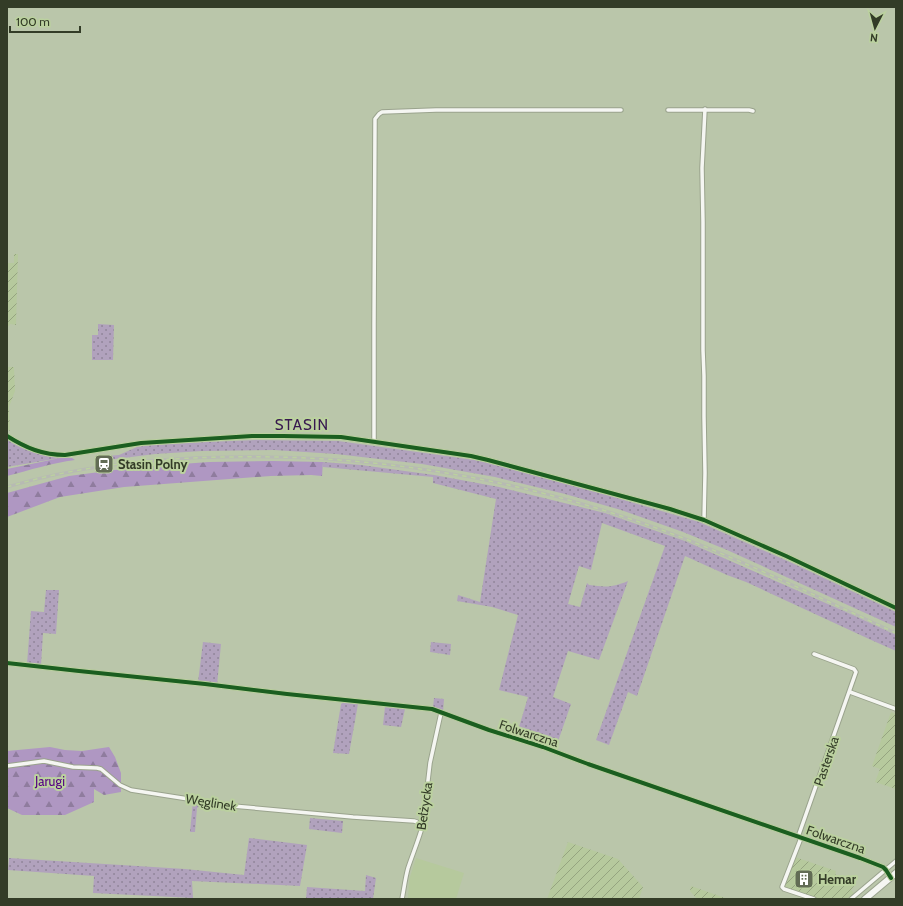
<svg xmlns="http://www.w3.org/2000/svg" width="903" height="906" viewBox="0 0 903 906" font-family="Cabin,sans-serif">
  <defs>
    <pattern id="industrial-furrows" width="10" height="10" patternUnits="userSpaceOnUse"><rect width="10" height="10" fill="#b6c99d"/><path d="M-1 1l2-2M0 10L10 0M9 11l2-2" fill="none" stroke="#95a480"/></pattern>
    <pattern id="grass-dots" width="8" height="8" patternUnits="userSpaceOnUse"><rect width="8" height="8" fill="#b1a2bd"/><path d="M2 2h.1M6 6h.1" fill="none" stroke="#91859a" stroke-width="1.8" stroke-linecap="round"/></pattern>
    <pattern id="forest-firs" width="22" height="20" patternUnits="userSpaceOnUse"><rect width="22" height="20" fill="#af97c2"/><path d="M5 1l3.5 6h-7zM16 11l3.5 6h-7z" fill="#8f7c9e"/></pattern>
  </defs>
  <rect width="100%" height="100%" fill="#bac6aa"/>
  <polygon fill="#b6c99d" points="416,858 464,873 456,899 408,899 409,880"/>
  <g fill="url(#industrial-furrows)">
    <polygon points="14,254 18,254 16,325 10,324 9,326 7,326 7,263 14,263"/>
    <polygon points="8,367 14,367 15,391 9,407 10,431 7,429"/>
    <polygon points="891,712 896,714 896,789 875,782 880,769 872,766"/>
    <polygon points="568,842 618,859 643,887 639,899 547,899"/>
    <polygon points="795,857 836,871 835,878 854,886 851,890 854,893 847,899 818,899 785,887"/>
    <polygon points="691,886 728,899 697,899 690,891"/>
  </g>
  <g fill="url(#grass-dots)">
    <polygon points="98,324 114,325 113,360 92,360 92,335 98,335"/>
    <path d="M 7,440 C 21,449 44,457 60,458 L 7,467 Z"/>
    <polygon points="256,440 338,441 439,455 481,461 610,496 699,522 792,563 896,612 896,627 727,550 683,532 621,510 565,494 495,477 422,464 336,454 274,450 202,451 155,454 107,460 107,456 119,455 137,447 160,444"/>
    <path d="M 323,462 L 361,465 L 434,475 L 499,487 L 605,513 L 685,541 L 853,615 L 896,635 L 896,651 L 869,639 L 746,582 L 727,575 L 685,556 L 637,696 L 628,692 L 609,745 L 596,740 L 665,546 L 602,523 L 591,570 L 579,566 L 568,604 L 580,607 L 587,583 L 589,585 C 604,587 612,588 628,581 L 599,660 L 568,651 L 553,697 L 571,704 L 555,750 L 516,737 L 528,697 L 499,690 L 518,615 L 492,607 L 457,601 L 458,595 L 480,602 L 496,499 L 433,483 L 433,477 L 323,467 Z"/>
    <polygon points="46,590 59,590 56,634 43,633 41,665 27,664 31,611 44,612"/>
    <polygon points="203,642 221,644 217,685 198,682"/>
    <polygon points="431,642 451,644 450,655 430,652"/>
    <polygon points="434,698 444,699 443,712 433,708"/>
    <polygon points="344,702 358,704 349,754 333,753 341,704"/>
    <polygon points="385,707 405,709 401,727 383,725"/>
    <polygon points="193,801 205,803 206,806 202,805 197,808 195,832 190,832"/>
    <polygon points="310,818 343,821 342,833 309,829"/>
    <polygon points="249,838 307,845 300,886 192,881 193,898 93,893 94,876 8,870 9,858 185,869 244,875"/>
    <polygon points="366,875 376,878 373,899 354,898 354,899 306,899 307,887 365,891"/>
  </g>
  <g fill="url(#forest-firs)">
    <path d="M 60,458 L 72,458 L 75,460 C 52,463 30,470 7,476 L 7,469 Z"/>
    <polygon points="273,461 323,462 322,476 311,475 271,476 124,487 60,497 7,517 7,493 69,476 115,470 154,466 209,462"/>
    <polygon points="50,747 65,750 82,751 109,747 115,757 121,773 121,792 104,795 94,789 94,802 65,815 22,815 7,808 7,751"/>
  </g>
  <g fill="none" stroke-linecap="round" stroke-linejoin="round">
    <g stroke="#9aa38d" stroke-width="5.5">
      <g id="minor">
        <polyline points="668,110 749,110 753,111"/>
        <path d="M 7,436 C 26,448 43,455 65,455 L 141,443 L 252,436 L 283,436 L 341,437 L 471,456 L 488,460 L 670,509 L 704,520 L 786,556 L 896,608"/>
        <polyline points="374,442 374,324 375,119 379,114 382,112 436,110 621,110"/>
        <polyline points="704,520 705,473 704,417 704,376 703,350 703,222 702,168 705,109"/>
        <polyline points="7,663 79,671 205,684 287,694 432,709 489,730 543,747 588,764 860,858 883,867 886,870 891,878"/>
        <polyline points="850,692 896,709"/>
        <polyline points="7,766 44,761 73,767 97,768 101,769 120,785 131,790 233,806 353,817 414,821 417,822 422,826"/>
        <polyline points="798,837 856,672 854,669 814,654"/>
        <polyline points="801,838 782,887 784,889 814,899"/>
        <path d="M 402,899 C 404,889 405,879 408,868 C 413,853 419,839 423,824 L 430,763 L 441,713"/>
        <polyline points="851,899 896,861"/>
      </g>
    </g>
    <g stroke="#9aa38d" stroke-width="8">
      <polyline id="primary" points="865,899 896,873"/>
    </g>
    <use href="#minor" stroke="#f5f6f2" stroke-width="3.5"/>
    <use href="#primary" stroke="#f5f6f2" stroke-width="6"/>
    <g stroke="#b7bab3" stroke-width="3">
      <path id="rail" d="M 7,487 C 78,466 152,458 227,457 C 369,454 511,477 645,524 C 731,554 813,595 896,633"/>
    </g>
    <use href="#rail" stroke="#bbd19f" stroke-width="1.5" stroke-dasharray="4.5" stroke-linecap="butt"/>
    <g stroke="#bbd19f" stroke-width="6">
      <g id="cycleway">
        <path d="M 7,436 C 26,448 43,455 65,455 L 141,443 L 252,436 L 283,436 L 341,437 L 471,456 L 488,460 L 670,509 L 704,520 L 786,556 L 896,608"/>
        <polyline points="7,663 79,671 205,684 287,694 432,709 489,730 543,747 588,764 860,858 883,867 886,870 891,878"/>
      </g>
    </g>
    <use href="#cycleway" stroke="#1b5e20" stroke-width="4"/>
  </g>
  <defs>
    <g id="station-square" transform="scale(1)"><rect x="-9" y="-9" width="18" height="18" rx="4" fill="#626c55" stroke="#bbd19f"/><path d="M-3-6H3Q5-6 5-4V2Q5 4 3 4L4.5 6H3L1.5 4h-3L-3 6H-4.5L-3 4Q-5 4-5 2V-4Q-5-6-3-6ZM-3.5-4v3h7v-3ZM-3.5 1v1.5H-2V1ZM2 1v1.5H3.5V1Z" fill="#fff"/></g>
    <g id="building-square" transform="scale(1)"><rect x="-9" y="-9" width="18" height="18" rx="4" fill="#626c55" stroke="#bbd19f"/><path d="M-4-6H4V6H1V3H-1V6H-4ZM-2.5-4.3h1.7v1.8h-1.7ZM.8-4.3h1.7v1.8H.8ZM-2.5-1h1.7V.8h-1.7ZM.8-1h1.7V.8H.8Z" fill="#fff"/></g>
  </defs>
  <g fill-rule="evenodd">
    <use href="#station-square" x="104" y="464"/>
    <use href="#building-square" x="804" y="879"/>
  </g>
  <g text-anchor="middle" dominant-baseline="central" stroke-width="4" stroke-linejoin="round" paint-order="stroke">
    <g font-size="13" font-weight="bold" fill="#333c27" stroke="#bbd19f" text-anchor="start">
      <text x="118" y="464">Stasin Polny</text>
      <text x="818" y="879">Hemar</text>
    </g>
    <g font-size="13" fill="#333c27" stroke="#bbd19f">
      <text transform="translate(529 733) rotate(18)">Folwarczna</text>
      <text transform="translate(826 761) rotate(-71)">Pasterska</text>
      <text transform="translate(211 802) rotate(9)">Węglinek</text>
      <text transform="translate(424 806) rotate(-82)">Bełżycka</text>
      <text transform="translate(836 839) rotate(19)">Folwarczna</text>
    </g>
    <g font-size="13" fill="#560084" stroke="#bbd19f">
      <text x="50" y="781">Jarugi</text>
    </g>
    <g font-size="15" letter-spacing="1" fill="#371850" stroke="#bbd19f">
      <text x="302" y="425">STASIN</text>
    </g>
  </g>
  <rect width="903" height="906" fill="none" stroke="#333c27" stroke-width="16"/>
  <g transform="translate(875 28) rotate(186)" stroke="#bbd19f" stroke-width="3" paint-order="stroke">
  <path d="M0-3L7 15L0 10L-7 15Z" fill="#333c27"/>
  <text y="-6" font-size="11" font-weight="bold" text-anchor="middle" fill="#333c27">N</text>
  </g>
  <path d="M10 26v6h70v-6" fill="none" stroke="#333c27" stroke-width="2"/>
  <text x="16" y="26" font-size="12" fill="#333c27" stroke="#bbd19f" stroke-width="3" paint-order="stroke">100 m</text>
</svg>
